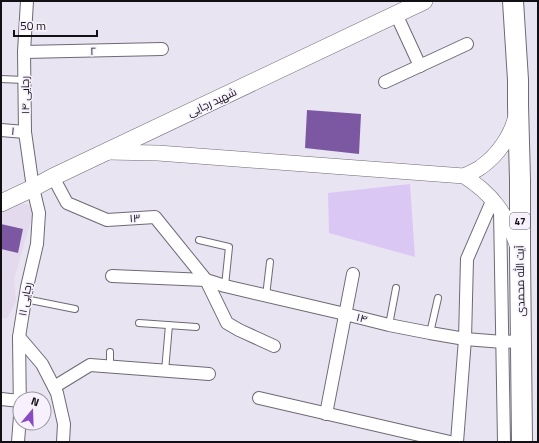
<svg xmlns="http://www.w3.org/2000/svg" width="539" height="443" viewBox="0 0 539 443" font-family="'Titillium Web',Cairo,sans-serif">
  <rect width="100%" height="100%" fill="#e9e4f1"/>
  <polygon fill="#e3daee" points="16,204 27,204 34,210 14,279 16,301 7,319 1,318 1,211"/>
  <polygon fill="#dbc7f4" points="410,184 415,257 329,233 328,193"/>
  <g fill="#7c58a2">
    <polygon points="307,110 361,114 359,154 305,148"/>
    <polygon points="1,224 23,229 18,253 1,249"/>
  </g>
  <g fill="none" stroke-linecap="round" stroke-linejoin="round">
    <g stroke="#6e6975" stroke-width="8">
      <g id="service">
        <polyline points="1,79 24,80"/>
        <polyline points="199,240 229,247 225,286"/>
        <polyline points="266,296 270,262"/>
        <polyline points="25,299 75,309"/>
        <polyline points="139,323 196,327"/>
        <polyline points="389,325 396,288"/>
        <polyline points="430,333 438,298"/>
        <polyline points="110,352 110,366"/>
        <polyline points="165,371 169,325"/>
      </g>
    </g>
    <g stroke="#6e6975" stroke-width="14">
      <g id="minor">
        <polyline points="396,14 420,66"/>
        <polyline points="24,52 162,49"/>
        <polyline points="385,82 467,44"/>
        <polyline points="1,130 25,132"/>
        <polyline points="53,177 67,203 107,220 155,217 206,280 227,323 239,330 274,346"/>
        <polyline points="500,210 504,442"/>
        <polyline points="112,276 206,280 225,286 345,314 389,325 430,333 465,339 503,342 521,341"/>
        <polyline points="19,337 42,364 57,393 64,424 63,442"/>
        <polyline points="54,387 90,365 209,374"/>
        <polyline points="259,398 450,442"/>
        <polyline points="1,399 20,401"/>
        <polyline points="20,413 19,337 27,287 37,244 39,213 33,188 25,132 24,52 27,1"/>
        <polyline points="326,414 353,274"/>
        <polyline points="18,442 20,416"/>
        <polyline points="457,442 465,339 467,259 493,199"/>
      </g>
    </g>
    <g stroke="#6e6975" stroke-width="16">
      <g id="tertiary">
        <path d="M 107,152 L 158,153 L 464,176 C 491,193 507,214 517,245"/>
        <path d="M 464,176 C 469,173 476,171 481,167 C 498,155 511,136 516,116"/>
      </g>
    </g>
    <g stroke="#6e6975" stroke-width="18">
      <polyline id="secondary" points="1,203 33,188 53,177 424,1"/>
    </g>
    <g stroke="#6e6975" stroke-width="22">
      <polyline id="trunk" points="513,1 518,80 518,105 520,180 520,253 522,442"/>
    </g>
    <use href="#service" stroke="#fff" stroke-width="6"/>
    <use href="#minor" stroke="#fff" stroke-width="12"/>
    <use href="#tertiary" stroke="#fff" stroke-width="15"/>
    <use href="#secondary" stroke="#fff" stroke-width="17"/>
    <use href="#trunk" stroke="#fff" stroke-width="20"/>
  </g>
  <g text-anchor="middle" dominant-baseline="central" stroke-width="3" stroke-linejoin="round" paint-order="stroke">
    <rect fill="#f7f1fe" stroke="#57545a" stroke-width="1" x="510" y="213" width="20" height="16" rx="3"/>
    <g font-size="10" font-weight="bold" fill="#121014">
      <text x="520" y="221">47</text>
    </g>
    <g font-size="11" fill="#121014" stroke="#f7f1fe">
      <text transform="translate(93 51) rotate(-1)">۲</text>
      <text transform="translate(25 95) rotate(-91)">رجایی ۱۴</text>
      <text transform="translate(212 102) rotate(-25)">شهید رجایی</text>
      <text transform="translate(13 131) rotate(4)">۱</text>
      <text transform="translate(135 218) rotate(-4)">۱۳</text>
      <text transform="translate(520 281) rotate(-91)">آیت الله محمدی</text>
      <text transform="translate(25 299) rotate(-80)">رجایی ۱۱</text>
      <text transform="translate(362 318) rotate(14)">۱۴</text>
    </g>
  </g>
  <rect width="539" height="443" fill="none" stroke="#121014" stroke-width="4"/>
  <g transform="translate(32 411) rotate(19)"><circle r="19" fill="#f7f1fe" stroke="#9b97a0"/>
  <path d="M0-3L7 15L0 10L-7 15Z" fill="#8a4cc2"/>
  <text y="-6" font-size="11" font-weight="bold" text-anchor="middle" fill="#121014">N</text>
  </g>
  <path d="M14 30v6h83v-6" fill="none" stroke="#121014" stroke-width="2"/>
  <text x="20" y="30" font-size="12" fill="#121014" stroke="#f7f1fe" stroke-width="3" paint-order="stroke">50 m</text>
</svg>
